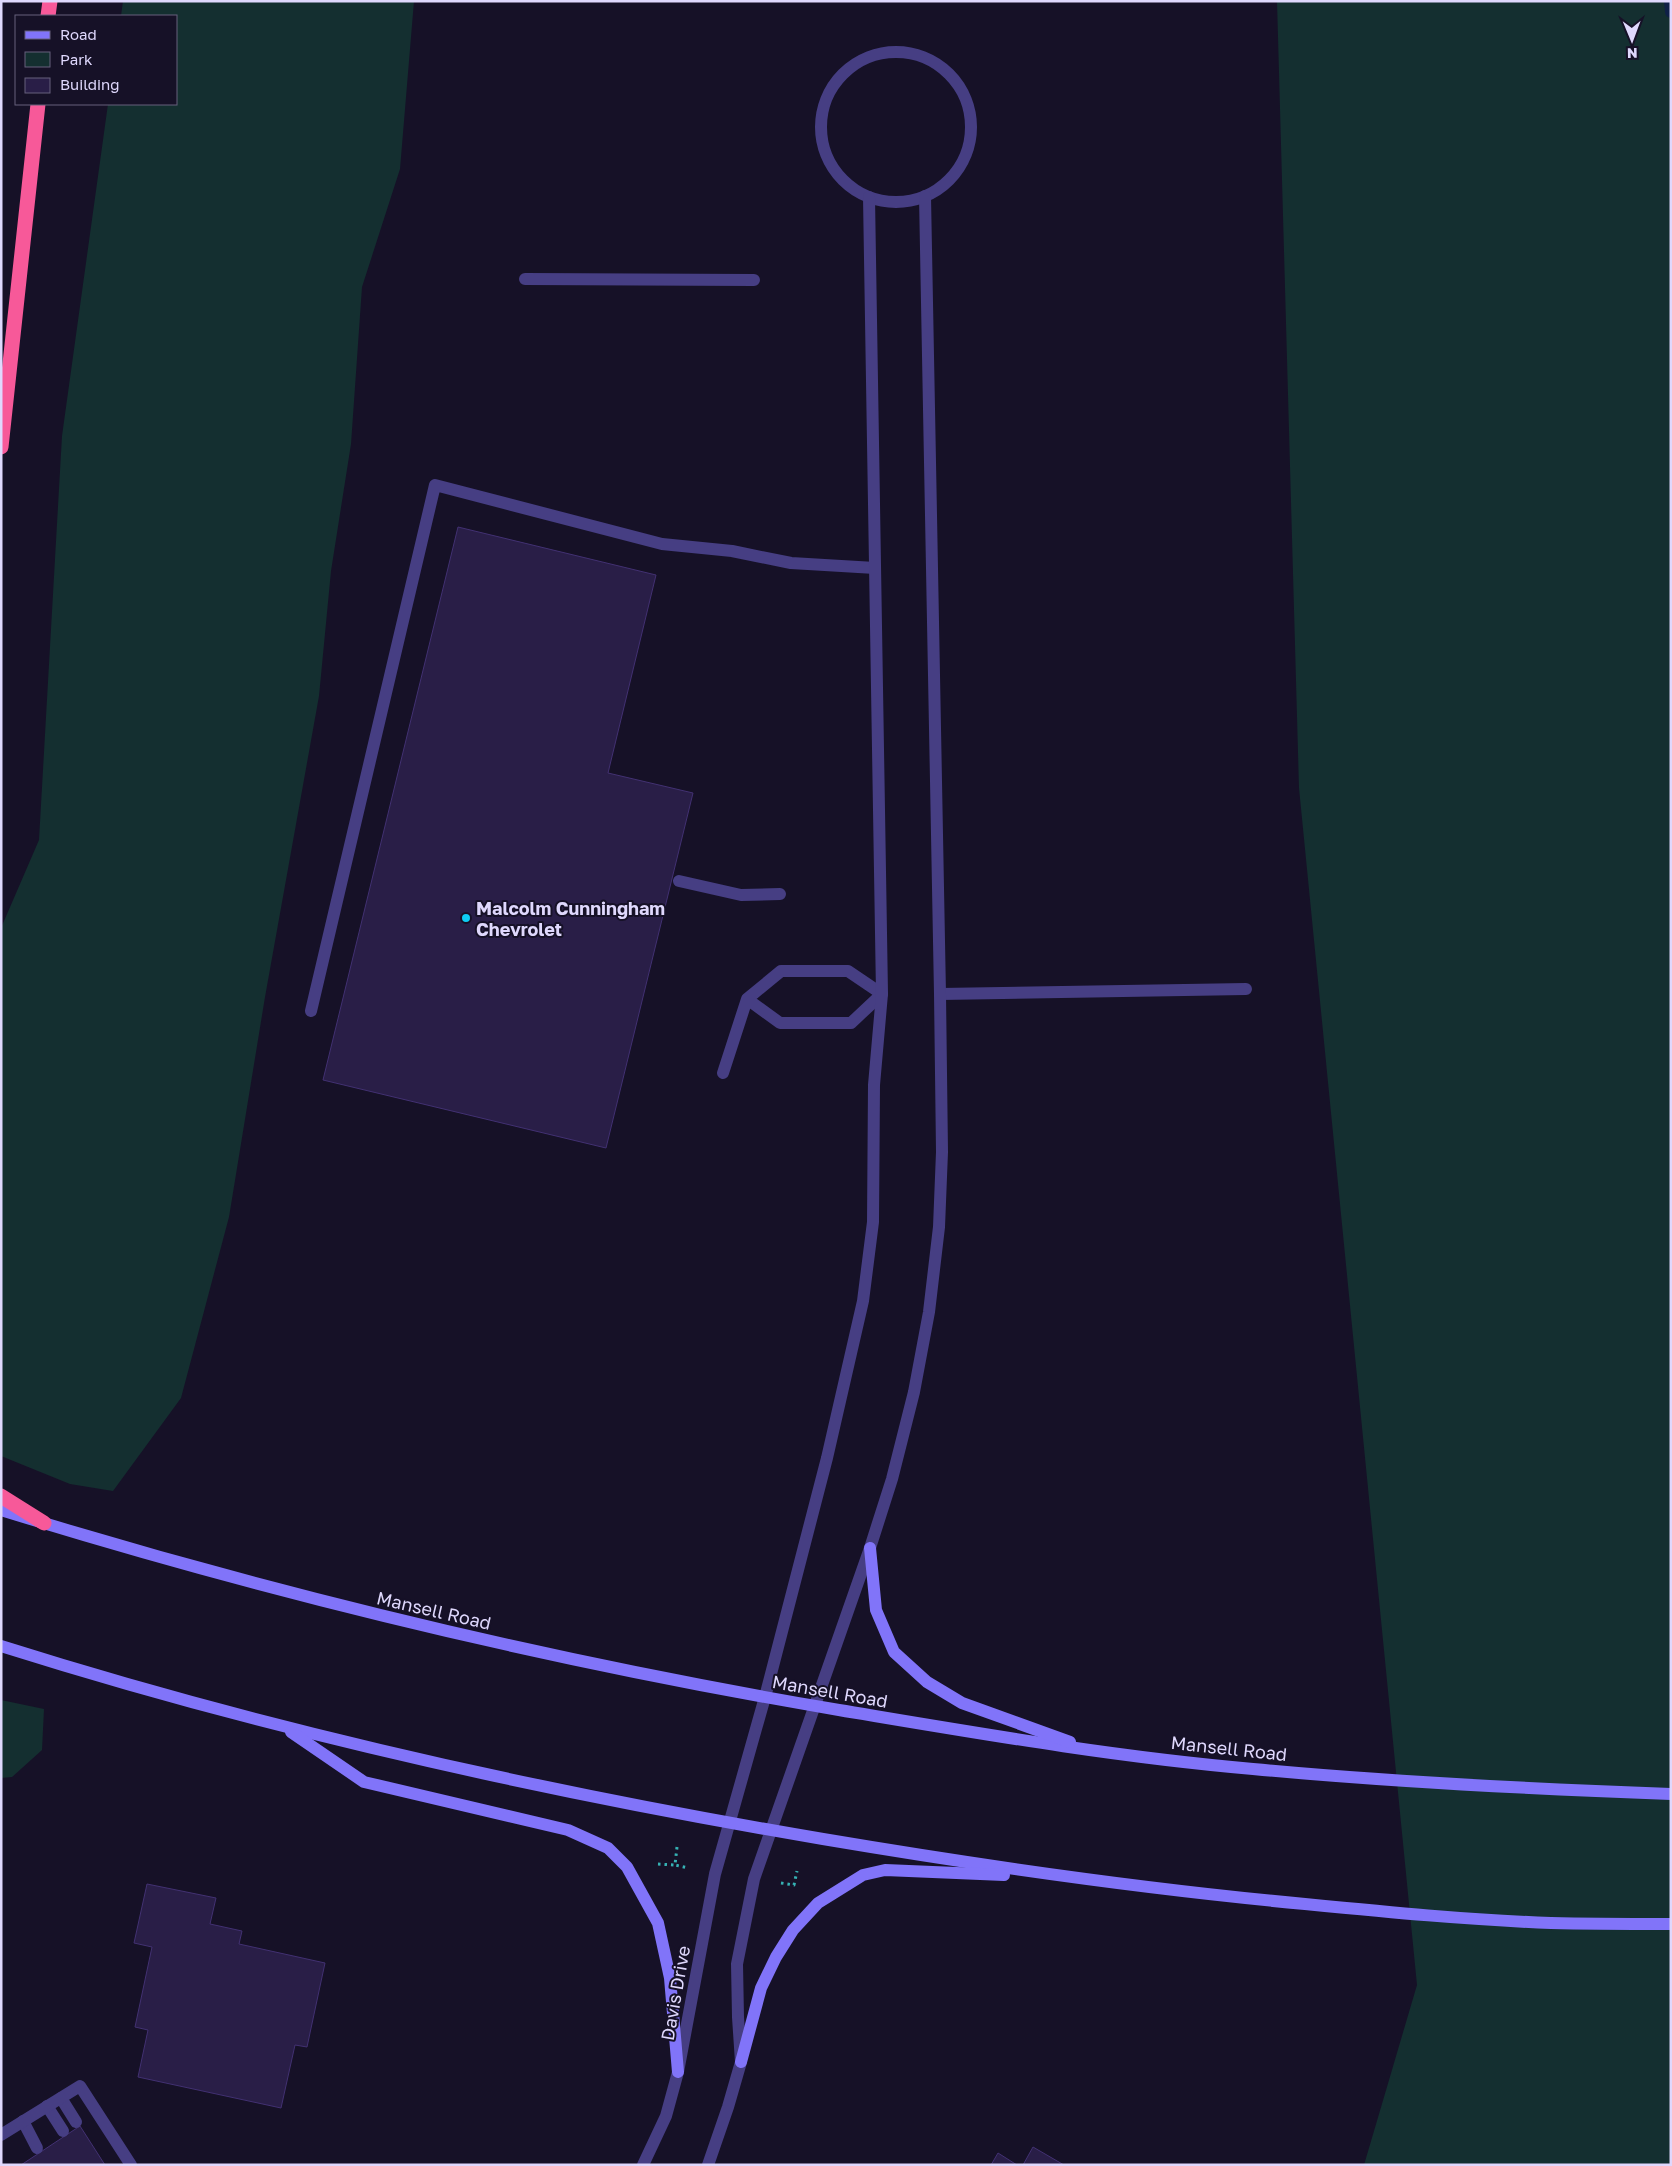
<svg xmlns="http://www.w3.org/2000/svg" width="1672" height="2166" viewBox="0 0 1672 2166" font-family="'Golos Text',sans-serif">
  <rect width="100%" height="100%" fill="#161127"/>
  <g fill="#142f30">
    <polygon points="123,1 414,1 400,169 362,287 351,444 331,571 319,696 265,997 229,1217 181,1398 113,1491 70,1484 1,1456 1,928 39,840 62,436 108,104 176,104 176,16 121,16"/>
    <polygon points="1277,1 1671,1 1671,2165 1364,2165 1417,1985 1299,788"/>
    <polygon points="1,1700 44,1709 42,1750 12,1777 1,1778"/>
  </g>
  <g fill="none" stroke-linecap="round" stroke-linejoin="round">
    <polyline stroke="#0f2047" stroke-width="12" points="1670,1 1671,12"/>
  </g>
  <g fill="#291e47" stroke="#423172">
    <polygon points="458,527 656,575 608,773 693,793 606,1148 323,1080"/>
    <polygon points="147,1884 216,1898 210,1924 242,1931 239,1944 325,1963 307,2047 295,2045 281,2108 138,2077 148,2030 135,2027 152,1947 134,1943"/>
    <polygon points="80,2126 105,2165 21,2165"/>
    <polygon points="1033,2147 1064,2165 1023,2165"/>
    <polygon points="998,2153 1017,2165 991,2165"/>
  </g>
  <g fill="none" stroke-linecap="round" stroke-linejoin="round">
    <g stroke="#36b2b4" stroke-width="3" stroke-dasharray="2.5 4" stroke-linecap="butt">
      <polyline points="677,1847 675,1865 688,1868"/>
      <polyline points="658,1864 675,1865"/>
      <polyline points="781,1883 794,1885 797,1871"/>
    </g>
    <g stroke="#463e83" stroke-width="12">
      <polyline points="525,279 754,280"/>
      <polyline points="679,881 741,895 780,894"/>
      <polyline points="940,994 1246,989"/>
      <polyline points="311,1011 435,485 662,544 732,551 791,563 875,568"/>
      <polyline points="723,1073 747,999 781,971 848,971 882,994 851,1023 780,1023 747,999"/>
      <polyline points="61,2098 76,2122"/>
      <polyline points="47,2106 63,2131"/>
      <polyline points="23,2121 37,2148"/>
      <polyline points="1,2135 80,2086 131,2165"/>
    </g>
    <g stroke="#463e83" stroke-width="12">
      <circle cx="896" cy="127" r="75"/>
      <polyline points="643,2165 666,2116 678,2072 715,1874 765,1697 827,1458 863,1301 873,1222 874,1085 882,994 869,197"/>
      <polyline points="708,2165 728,2107 741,2062 738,2017 737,1964 754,1879 870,1548 892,1479 914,1392 929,1312 939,1227 942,1152 940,994 925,196"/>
    </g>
    <g stroke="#8174f9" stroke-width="12">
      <path d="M 1,1510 C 276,1595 555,1662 839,1710 C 977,1733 1114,1757 1253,1769 C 1392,1782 1531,1789 1671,1794"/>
      <polyline points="870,1548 876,1610 894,1652 927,1682 962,1703 1070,1742"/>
      <path d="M 1,1646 C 270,1731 545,1792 823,1839 C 983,1866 1143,1889 1305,1904 C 1387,1912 1469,1920 1551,1923 C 1591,1924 1631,1924 1671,1924"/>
      <polyline points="291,1732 364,1782 568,1830 608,1848 627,1867 658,1923 670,1978 678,2072"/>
      <polyline points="741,2062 761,1988 776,1957 793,1930 818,1903 863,1875 885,1870 1004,1875"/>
    </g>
    <g stroke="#f75999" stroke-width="15">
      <polyline points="48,16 50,1"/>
      <polyline points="1,447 38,104"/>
      <polyline points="1,1496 44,1523"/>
    </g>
  </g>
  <circle fill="#0eccf4" stroke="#161127" stroke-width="2" cx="466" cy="918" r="5"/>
  <g text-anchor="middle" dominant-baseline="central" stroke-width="4" stroke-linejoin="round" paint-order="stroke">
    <g font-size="18" font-weight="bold" fill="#dfd8fd" stroke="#161127" text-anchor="start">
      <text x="476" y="908">Malcolm Cunningham<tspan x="476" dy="21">Chevrolet</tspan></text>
    </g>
    <g font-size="18" fill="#dfd8fd" stroke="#161127">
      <text transform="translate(434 1610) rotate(13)">Mansell Road</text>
      <text transform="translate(830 1691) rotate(10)">Mansell Road</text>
      <text transform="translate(1229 1748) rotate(6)">Mansell Road</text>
      <text transform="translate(675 1993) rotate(-80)">Davis Drive</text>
    </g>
  </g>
  <rect width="1672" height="2166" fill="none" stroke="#dfd8fd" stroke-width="5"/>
  <rect x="15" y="15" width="162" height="90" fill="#161127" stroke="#66617d"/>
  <rect x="25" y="31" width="25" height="8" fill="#8174f9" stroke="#66617d"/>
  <text x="60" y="40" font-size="15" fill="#dfd8fd">Road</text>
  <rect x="25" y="52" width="25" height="15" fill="#142f30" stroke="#66617d"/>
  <text x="60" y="65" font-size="15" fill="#dfd8fd">Park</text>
  <rect x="25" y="78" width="25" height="15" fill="#291e47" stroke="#66617d"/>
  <text x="60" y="90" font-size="15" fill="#dfd8fd">Building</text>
  <g transform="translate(1632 40) rotate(179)" stroke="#161127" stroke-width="4" paint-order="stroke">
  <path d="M0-4L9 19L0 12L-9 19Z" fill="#dfd8fd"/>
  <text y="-8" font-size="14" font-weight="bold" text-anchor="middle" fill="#dfd8fd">N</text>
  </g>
</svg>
